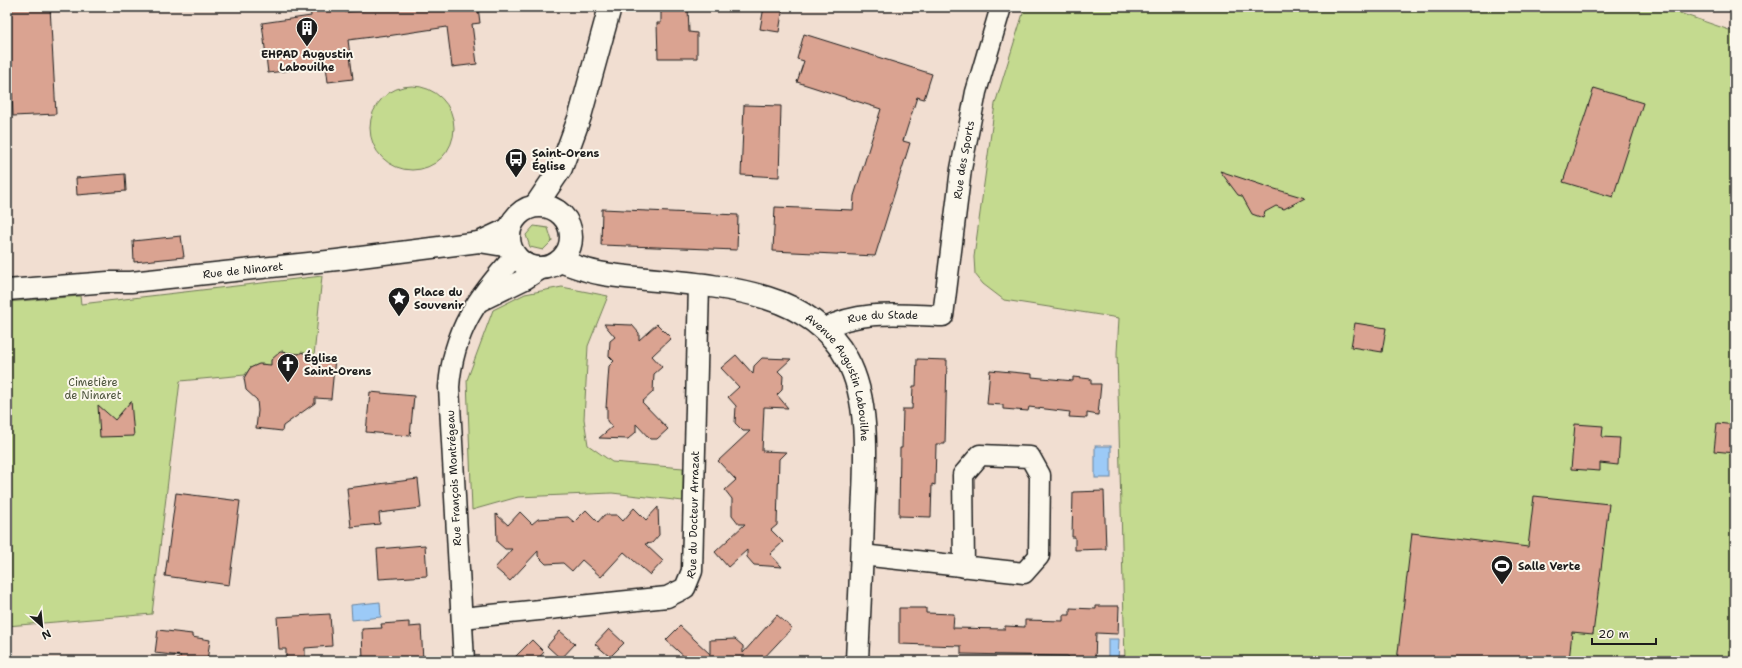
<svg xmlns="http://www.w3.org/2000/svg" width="1742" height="668" viewBox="0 0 1742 668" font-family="'Shantell Sans',sans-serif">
  <rect width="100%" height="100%" fill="#f1ded1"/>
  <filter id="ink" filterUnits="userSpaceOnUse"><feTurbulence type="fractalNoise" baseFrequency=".025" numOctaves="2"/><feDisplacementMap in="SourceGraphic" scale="8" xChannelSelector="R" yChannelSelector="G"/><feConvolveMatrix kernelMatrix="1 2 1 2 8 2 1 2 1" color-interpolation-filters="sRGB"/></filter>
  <g filter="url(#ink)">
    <g fill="#c4da8f" stroke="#707b56">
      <polygon points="1025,7 1662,7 1735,32 1735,661 1125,661 1117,353 1119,318 1004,300 983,284 975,274 974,257 995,104"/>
      <circle cx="412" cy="128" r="42"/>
      <polygon points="534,226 548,228 552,241 543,250 530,247 526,235"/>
      <path d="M 322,276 L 314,356 L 302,352 L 299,354 L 284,353 L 282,350 L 283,354 L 274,365 L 264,366 L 264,364 C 256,364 249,368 245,375 L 180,381 L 152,614 L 7,626 L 7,302 L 80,296 L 81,304 Z"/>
      <polygon points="562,287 608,296 588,346 584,419 588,445 612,462 683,468 683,501 612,493 518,497 472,510 467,380 493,310 525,294"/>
    </g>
    <g fill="#9ccaf7" stroke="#69849f">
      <rect x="1095" y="446" width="16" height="32"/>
      <polygon points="380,602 381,617 352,620 351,605"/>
      <polygon points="1108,639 1119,639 1118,661 1108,661"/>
    </g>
    <g fill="#daa391" stroke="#1c1c1c">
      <polygon points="7,7 50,7 56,114 13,116 12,92 8,92"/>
      <polygon points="310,7 344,7 345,12 390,7 478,7 480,23 472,24 477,64 452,67 447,27 387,36 387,35 348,40 353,79 328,82 326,66 268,73 262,23 311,16"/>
      <polygon points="661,7 688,7 689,32 697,33 697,58 658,58 657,23 661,23"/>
      <polygon points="764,7 783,7 779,32 760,29"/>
      <polygon points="804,34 932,74 924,99 917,97 903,141 910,143 875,256 773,251 775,207 853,210 854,196 881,109 797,82 804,61 797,59"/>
      <polygon points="1594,88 1643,103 1613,197 1563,182"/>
      <polygon points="744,105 781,106 779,177 741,175"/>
      <polygon points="1220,171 1268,187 1305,198 1284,209 1276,206 1265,212 1263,218 1252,214 1242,196 1238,195"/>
      <polygon points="125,174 126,191 77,195 76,178"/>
      <polygon points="602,209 738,215 737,250 601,245"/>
      <polygon points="181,236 184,257 134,262 133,241"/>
      <polygon points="1355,323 1386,328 1382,352 1351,347"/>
      <polygon points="604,324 632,325 639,333 639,340 657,324 671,338 652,356 662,367 654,374 653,392 642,402 668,429 657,439 650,439 636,424 636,432 628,439 599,438 612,427 607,421 607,407 606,408 609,366 614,361 609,356 610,341 615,337"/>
      <polygon points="280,352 299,354 302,352 305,355 335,358 331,399 315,398 315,403 283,426 282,431 256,428 258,411 257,400 246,390 244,378 250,368 259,364 271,365 271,360"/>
      <polygon points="736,355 753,374 754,366 762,358 791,359 778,371 783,376 782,390 777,395 788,408 764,407 762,451 786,452 779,459 777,525 771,530 783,542 770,554 782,567 754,565 747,557 747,550 728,567 715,552 745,524 739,524 732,515 732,499 725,490 736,480 718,461 750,431 743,431 735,423 736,406 728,397 739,387 721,368"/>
      <polygon points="917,359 947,360 945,444 936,444 935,485 932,484 931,517 899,516 900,448 902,448 903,409 912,409 913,386 916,386"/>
      <polygon points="990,370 1032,374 1032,377 1073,381 1073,377 1091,379 1091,384 1101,384 1098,415 1087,413 1087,418 1069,417 1070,412 1029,407 1028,411 1003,409 1003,405 987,404"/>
      <polygon points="370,392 414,396 410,436 366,432"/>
      <polygon points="131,401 134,436 100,437 98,405 115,420"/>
      <polygon points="1717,423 1735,425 1735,453 1714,451"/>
      <polygon points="1575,424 1603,426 1602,437 1620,438 1618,465 1600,463 1600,471 1571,469"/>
      <polygon points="418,479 421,508 379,513 380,524 351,527 347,488"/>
      <polygon points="1104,491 1106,549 1075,550 1075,537 1072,537 1073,492"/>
      <polygon points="176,493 240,501 229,585 165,576"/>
      <polygon points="1534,496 1609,504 1593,634 1572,632 1569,661 1397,661 1412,533 1528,547"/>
      <polygon points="658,507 659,535 652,543 645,544 663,561 650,575 624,552 601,577 582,560 572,571 563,563 546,564 538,556 538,551 510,581 495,568 512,549 505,549 497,542 496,514 508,525 520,512 532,524 538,519 568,517 574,522 586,510 598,522 604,515 617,515 623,521 634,508 646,520"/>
      <polygon points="425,545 427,576 379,579 377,549"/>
      <polygon points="1096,606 1119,606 1118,634 1096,633 1095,661 1068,661 1069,657 1067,656 961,654 961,646 899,644 899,608 926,608 926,613 954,614 953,628 1005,629 1005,626 1025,627 1025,620 1063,621 1063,615 1070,615 1070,608 1096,609"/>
      <polygon points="330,614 332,646 305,648 305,661 286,661 286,649 279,649 277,617"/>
      <polygon points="777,615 792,628 761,661 689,661 666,640 680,626 710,654 710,640 735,639 743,646 743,653"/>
      <polygon points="409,622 409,627 421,626 423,660 363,661 362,629 382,628 381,624"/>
      <polygon points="609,629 624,643 610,657 595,644"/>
      <polygon points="158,630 192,634 192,637 210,640 207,661 175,661 181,656 155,653"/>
      <polygon points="560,631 575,644 561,659 547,646"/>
      <polygon points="532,640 544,652 536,661 511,661"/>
    </g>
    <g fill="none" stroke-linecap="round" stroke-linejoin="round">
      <g stroke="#1c1c1c" stroke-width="23">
        <g id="street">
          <polyline points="479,242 509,228"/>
          <path id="s1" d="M 7,290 L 108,282 L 131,282 L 337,260 L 479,242 L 510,247"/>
          <polyline points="480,301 525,279 542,268"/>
          <path id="s2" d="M 824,329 C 860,309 903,315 943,316 L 961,169 L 976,92 L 1001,7"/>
          <polyline points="862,555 1024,573 1039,556 1040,475 1030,457 980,455 963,475 964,567"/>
          <path id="s3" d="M 462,618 L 667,597 L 685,588 L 692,571 L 699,285"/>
          <path d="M 464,661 L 449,387 C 453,331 478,296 515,256"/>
        </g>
      </g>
      <g stroke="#1c1c1c" stroke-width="25">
        <g id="secondary">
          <polyline points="536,205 561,168 580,116 610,7"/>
          <circle cx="540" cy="237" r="31"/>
          <path id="s4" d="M 560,261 C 574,266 589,272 604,274 C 657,282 717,282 767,298 C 800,308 831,329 847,359 C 871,402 865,467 863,515 C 862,564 859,612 857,661"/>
        </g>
      </g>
      <use href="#street" stroke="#fbf7ec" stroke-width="20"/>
      <use href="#secondary" stroke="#fbf7ec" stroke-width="22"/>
    </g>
  </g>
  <defs>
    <g id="building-pin" transform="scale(1.15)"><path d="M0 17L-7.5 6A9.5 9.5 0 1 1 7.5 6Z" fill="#1c1c1c" stroke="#fbf7ec"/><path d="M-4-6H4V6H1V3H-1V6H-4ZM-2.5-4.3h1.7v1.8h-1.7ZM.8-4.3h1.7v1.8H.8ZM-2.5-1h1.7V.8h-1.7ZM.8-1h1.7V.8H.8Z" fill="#fff"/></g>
    <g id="bus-pin" transform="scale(1.15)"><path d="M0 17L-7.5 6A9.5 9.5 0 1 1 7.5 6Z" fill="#1c1c1c" stroke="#fbf7ec"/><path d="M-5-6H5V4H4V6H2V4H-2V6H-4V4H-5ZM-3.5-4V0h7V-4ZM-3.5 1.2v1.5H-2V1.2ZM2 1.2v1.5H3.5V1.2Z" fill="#fff"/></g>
    <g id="sight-pin" transform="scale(1.15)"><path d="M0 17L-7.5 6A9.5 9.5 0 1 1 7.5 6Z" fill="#1c1c1c" stroke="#fbf7ec"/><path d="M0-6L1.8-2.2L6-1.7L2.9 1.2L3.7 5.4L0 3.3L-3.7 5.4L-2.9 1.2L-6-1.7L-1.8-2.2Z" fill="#fff"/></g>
    <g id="church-pin" transform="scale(1.15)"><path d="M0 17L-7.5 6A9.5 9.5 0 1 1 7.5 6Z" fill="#1c1c1c" stroke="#fbf7ec"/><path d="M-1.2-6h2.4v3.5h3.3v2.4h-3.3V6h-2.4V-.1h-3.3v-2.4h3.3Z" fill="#fff"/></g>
    <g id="stadium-pin" transform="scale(1.15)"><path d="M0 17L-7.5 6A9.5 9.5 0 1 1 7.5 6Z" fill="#1c1c1c" stroke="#fbf7ec"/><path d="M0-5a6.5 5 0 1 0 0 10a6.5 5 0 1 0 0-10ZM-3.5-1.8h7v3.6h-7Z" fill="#fff"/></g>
  </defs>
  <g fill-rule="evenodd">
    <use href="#building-pin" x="307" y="28"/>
    <use href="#bus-pin" x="516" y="159"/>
    <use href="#sight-pin" x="399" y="298"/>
    <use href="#church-pin" x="288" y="364"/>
    <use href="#stadium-pin" x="1502" y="566"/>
  </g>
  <g text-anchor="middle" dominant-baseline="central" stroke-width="4" stroke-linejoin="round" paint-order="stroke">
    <g font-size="11" font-weight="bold" fill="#1c1c1c" stroke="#fbf7ec" text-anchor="start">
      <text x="307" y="54" text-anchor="middle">EHPAD Augustin<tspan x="307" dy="13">Labouilhe</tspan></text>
      <text x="532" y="153">Saint-Orens<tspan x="532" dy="13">Église</tspan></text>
      <text x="414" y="292">Place du<tspan x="414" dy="13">Souvenir</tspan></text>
      <text x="304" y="358">Église<tspan x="304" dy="13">Saint-Orens</tspan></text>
      <text x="1518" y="566">Salle Verte</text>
    </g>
    <g font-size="11" fill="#1c1c1c" stroke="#fbf7ec">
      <text stroke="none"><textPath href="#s2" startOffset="279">Rue des Sports</textPath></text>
      <text stroke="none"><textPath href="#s1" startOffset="237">Rue de Ninaret</textPath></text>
      <text stroke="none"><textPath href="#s2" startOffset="61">Rue du Stade</textPath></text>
      <text stroke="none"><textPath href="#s4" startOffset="327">Avenue Augustin Labouilhe</textPath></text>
      <text transform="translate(454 478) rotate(-93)">Rue François Montrégeau</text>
      <text stroke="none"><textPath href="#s3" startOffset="301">Rue du Docteur Arrazat</textPath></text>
    </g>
    <g font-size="11" fill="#4e553e" stroke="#fbf7ec">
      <text x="93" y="382">Cimetière<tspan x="93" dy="13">de Ninaret</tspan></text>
    </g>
  </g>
  <rect width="1742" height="668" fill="none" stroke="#fbf7ec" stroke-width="24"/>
  <rect x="12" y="12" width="1718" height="644" fill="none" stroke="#1c1c1c" stroke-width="1.5" filter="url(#ink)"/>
  <g transform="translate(42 626) rotate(153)" stroke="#fbf7ec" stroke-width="3" paint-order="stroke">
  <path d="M0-3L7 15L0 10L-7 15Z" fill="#1c1c1c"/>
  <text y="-6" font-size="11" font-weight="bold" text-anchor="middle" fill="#1c1c1c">N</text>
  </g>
  <path d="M1592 638v6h64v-6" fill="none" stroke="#1c1c1c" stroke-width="2"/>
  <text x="1598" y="638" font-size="12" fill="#1c1c1c" stroke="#fbf7ec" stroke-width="3" paint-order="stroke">20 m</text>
</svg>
